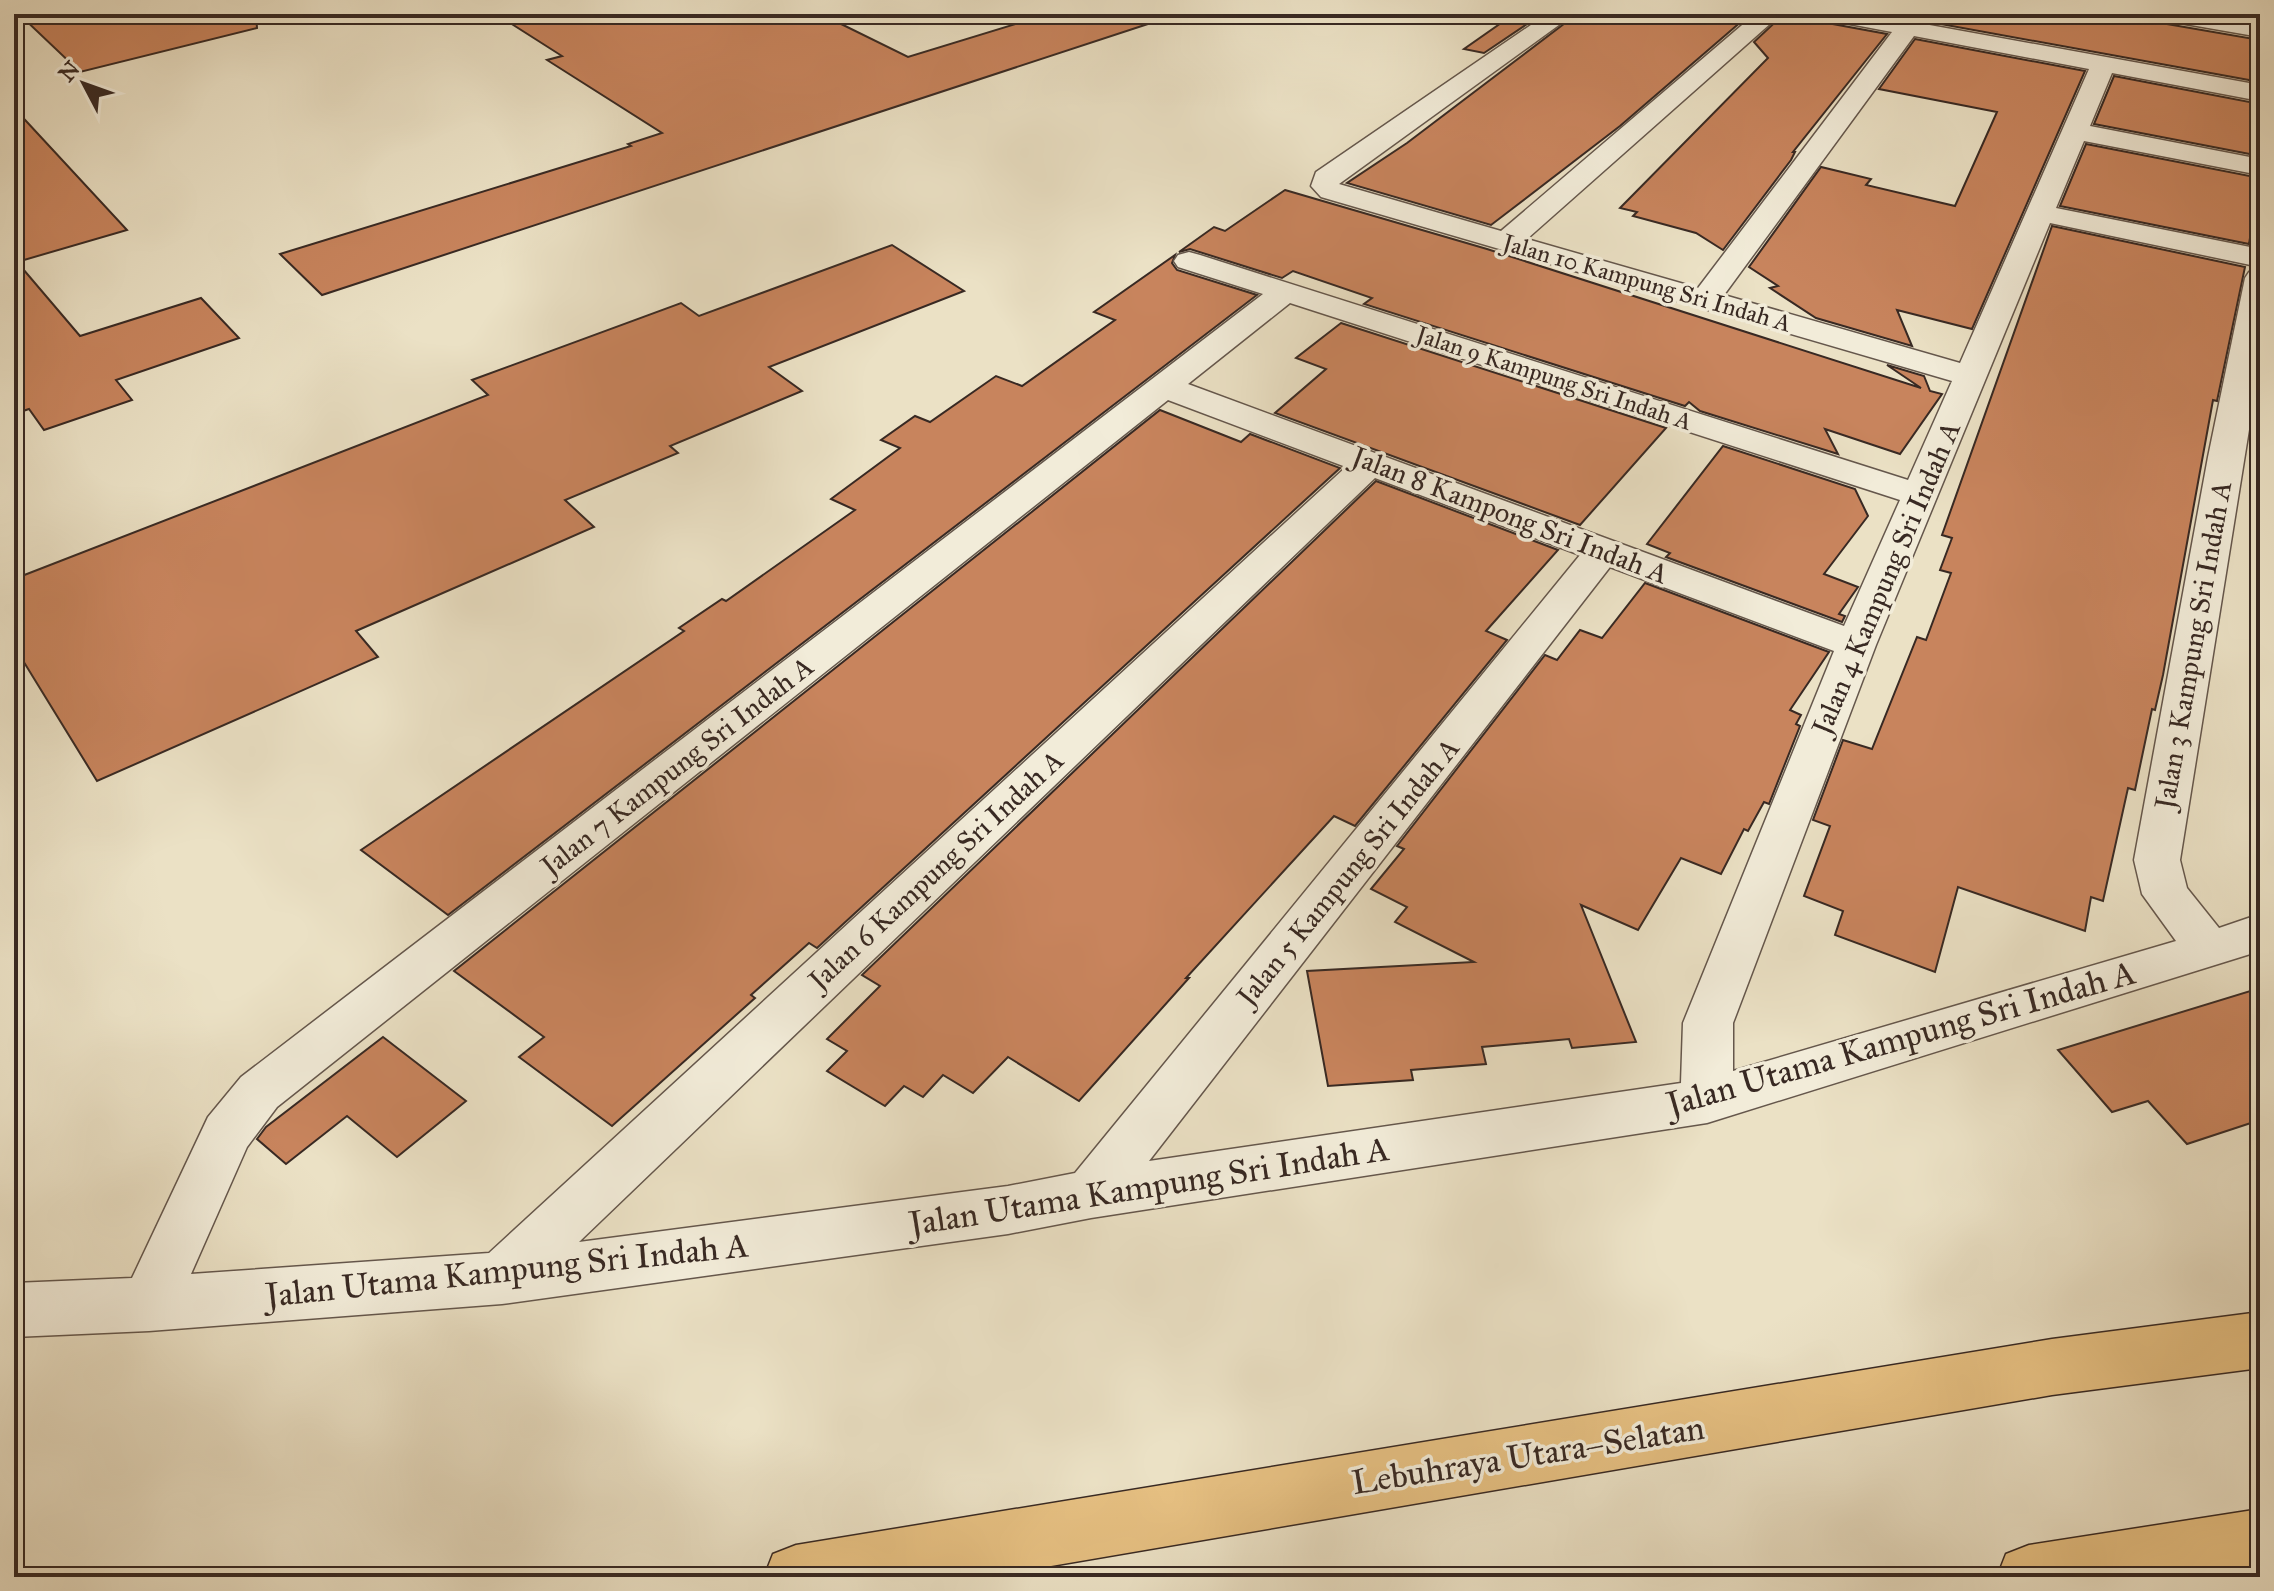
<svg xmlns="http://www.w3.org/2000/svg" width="2274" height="1591" viewBox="0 0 2274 1591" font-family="'IM FELL Great Primer',serif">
  <rect width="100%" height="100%" fill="#ebe1c5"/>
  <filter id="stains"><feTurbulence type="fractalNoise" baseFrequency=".0025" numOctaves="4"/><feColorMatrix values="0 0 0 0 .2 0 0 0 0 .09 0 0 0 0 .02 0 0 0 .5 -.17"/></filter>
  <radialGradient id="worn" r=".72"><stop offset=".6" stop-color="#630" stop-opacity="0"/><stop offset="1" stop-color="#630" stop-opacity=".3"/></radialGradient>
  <g fill="#c8845d" stroke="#382923" stroke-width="2">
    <polygon points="19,14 256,14 257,28 80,72"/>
    <polygon points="496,14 834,14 835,21 908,57 1048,14 1153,14 1154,22 322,295 280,254 631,146 628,144 662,133 547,60 562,56"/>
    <polygon points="1514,14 1542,14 1484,53 1464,49"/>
    <polygon points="1577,14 1750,14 1620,126 1491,225 1347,183 1407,143"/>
    <polygon points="1784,14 1816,14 1822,22 1887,34 1793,152 1795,152 1791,160 1723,250 1696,233 1633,216 1637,212 1620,208 1768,58 1754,42"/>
    <polygon points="1886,14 2132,14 2155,18 2167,24 2260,40 2260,82"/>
    <polygon points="1915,39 2085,71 1972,329 1897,310 1912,346 1816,318 1770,288 1778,286 1749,267 1821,167 1871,179 1866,185 1955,206 1997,112 1879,89"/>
    <polygon points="2114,76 2260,104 2260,156 2094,124"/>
    <polygon points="14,108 127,230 17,262 80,336 201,298 239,338 116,380 132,400 44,430 29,409 14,414"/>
    <polygon points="2086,144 2260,178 2260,240 2250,238 2249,244 2060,206"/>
    <polygon points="1285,190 1487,249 1921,388 1887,365 1924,376 1930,391 1942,394 1900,454 1825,429 1838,454 1700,411 1689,402 1685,406 1364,304 1372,298 1293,271 1282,278 1190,249 1179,252 1214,227 1225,231"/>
    <polygon points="2052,226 2245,267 2217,401 2213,400 2163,675 2155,710 2152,709 2135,790 2128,788 2103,901 2091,897 2085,931 1958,887 1935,972 1835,935 1843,911 1804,896 1830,826 1813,820 1843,740 1872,749 1917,637 1926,640 1951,573 1940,570 1952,538 1942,535"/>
    <polygon points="892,245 964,291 769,367 802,391 670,446 678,453 565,500 594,527 356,631 378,657 97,781 14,646 14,579 488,395 472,380 681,303 699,316"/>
    <polygon points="1175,255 1172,263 1177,270 1257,295 448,915 361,850 684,631 679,628 722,599 726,601 855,510 831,499 900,448 881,440 915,416 930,422 996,376 1022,386 1115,320 1094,312"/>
    <polygon points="1341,323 1666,428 1580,525 1275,413 1326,369 1296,358"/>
    <polygon points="1160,410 1241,442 1250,434 1340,468 817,948 809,943 751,995 755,998 612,1126 519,1057 544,1037 454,971"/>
    <polygon points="1723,446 1855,489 1868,516 1824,574 1858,587 1839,614 1845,616 1842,622 1666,557 1670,553 1647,544"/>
    <polygon points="1376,481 1558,550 1486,631 1507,640 1355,826 1334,816 1186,978 1189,978 1079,1101 1008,1057 973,1093 943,1075 923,1097 904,1086 885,1106 827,1071 847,1051 827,1039 880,986 862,975"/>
    <polygon points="1645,583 1829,652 1790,710 1801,715 1796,724 1800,726 1769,804 1764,802 1748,831 1744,829 1721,874 1681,858 1638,930 1581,905 1636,1042 1572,1048 1569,1039 1482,1047 1486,1064 1411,1070 1413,1080 1328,1086 1307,971 1474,962 1395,922 1407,907 1371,889 1404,849 1397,846 1545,655 1557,660 1580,630 1602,638"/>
    <polygon points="2260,988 2260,1120 2187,1144 2148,1101 2112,1112 2058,1050"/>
    <polygon points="383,1037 466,1101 397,1157 347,1116 286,1164 257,1139 266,1127"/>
  </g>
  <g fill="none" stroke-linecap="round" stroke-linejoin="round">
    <g stroke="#65574c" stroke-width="3">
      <g id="minor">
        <path d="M 1547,14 L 1574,14 L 1339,184 L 1501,231 L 1755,14 L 1781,14 L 1527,239 L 1698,288 L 1892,32 L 1823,19 L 1819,14 L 1869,14 L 2260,85 L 2260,101 L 2112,73 L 2090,126 L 2260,159 L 2260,175 L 2084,141 L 2056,208 L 2260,249 L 2260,267 L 2050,223 L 1876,645 L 1733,1023 L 1733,1071 L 2176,941 L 2142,894 L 2134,860 L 2208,457 L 2245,278 L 2249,272 L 2260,269 L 2260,361 L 2180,860 L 2187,888 L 2219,928 L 2260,914 L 2260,951 L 1707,1123 L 1091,1218 L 1008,1234 L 502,1304 L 149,1331 L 14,1337 L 14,1283 L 132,1278 L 208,1117 L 241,1077 L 1263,294 L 1178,267 L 1174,261 L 1178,255 L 1189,252 L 1200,255 L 1908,480 L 1952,381 L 1321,197 L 1311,186 L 1316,172 ZM 1914,36 L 2089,69 L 1960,363 L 1724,295 ZM 1290,303 L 1900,500 L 1844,626 L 1188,384 ZM 1168,400 L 1346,467 L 489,1253 L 191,1274 L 247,1147 L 277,1107 ZM 1375,478 L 1580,555 L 1075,1173 L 1008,1186 L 579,1242 ZM 1610,567 L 1834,651 L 1683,1023 L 1681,1083 L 1149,1161 Z"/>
        <polygon points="2156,14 2208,14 2260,23 2260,37 2168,21 2160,19"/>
      </g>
    </g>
    <g stroke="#382923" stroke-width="3">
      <g id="highway">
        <polygon points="2260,1312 2260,1368 2052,1395 986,1577 764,1577 773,1554 796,1545 2052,1339"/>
        <polygon points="2260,1509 2260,1573 2234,1577 1997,1577 2006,1554 2029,1545"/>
      </g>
    </g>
    <use href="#minor" fill="#f2ecd9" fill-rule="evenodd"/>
    <use href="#highway" fill="#e6c082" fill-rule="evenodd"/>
  </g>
  <g text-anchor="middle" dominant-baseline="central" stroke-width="7" stroke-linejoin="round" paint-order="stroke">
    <g font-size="24" fill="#382923" stroke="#f2ecd9">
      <text transform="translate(1647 283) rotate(16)">Jalan 10 Kampung Sri Indah A</text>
      <text transform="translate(1554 378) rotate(18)">Jalan 9 Kampung Sri Indah A</text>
    </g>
    <g font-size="28" fill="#382923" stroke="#f2ecd9">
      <text transform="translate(1510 515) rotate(21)">Jalan 8 Kampong Sri Indah A</text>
      <text transform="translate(1886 578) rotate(-67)">Jalan 4 Kampung Sri Indah A</text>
      <text transform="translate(2193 645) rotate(-80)">Jalan 3 Kampung Sri Indah A</text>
      <text transform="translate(677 766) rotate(-38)">Jalan 7 Kampung Sri Indah A</text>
      <text transform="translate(936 870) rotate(-43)">Jalan 6 Kampung Sri Indah A</text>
      <text transform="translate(1348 872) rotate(-51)">Jalan 5 Kampung Sri Indah A</text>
    </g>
    <g font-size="34" fill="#382923" stroke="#f2ecd9">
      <text transform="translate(1901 1038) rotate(-16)">Jalan Utama Kampung Sri Indah A</text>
      <text transform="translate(1149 1186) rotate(-9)">Jalan Utama Kampung Sri Indah A</text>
      <text transform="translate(507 1270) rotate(-6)">Jalan Utama Kampung Sri Indah A</text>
      <text transform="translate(1528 1455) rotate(-9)">Lebuhraya Utara–Selatan</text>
    </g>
  </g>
  <rect width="2274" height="1591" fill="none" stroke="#ebe1c5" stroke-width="48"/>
  <rect x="16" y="16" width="2242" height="1559" fill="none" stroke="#382923" stroke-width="4"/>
  <rect x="24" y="24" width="2226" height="1543" fill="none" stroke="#382923" stroke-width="2"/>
  <g transform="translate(84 84) rotate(311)" stroke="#f2ecd9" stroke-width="6" paint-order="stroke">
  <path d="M0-6L14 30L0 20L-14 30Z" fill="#382923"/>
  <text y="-12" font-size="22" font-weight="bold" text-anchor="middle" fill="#382923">N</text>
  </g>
  <rect width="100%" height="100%" filter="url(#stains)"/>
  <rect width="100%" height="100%" fill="url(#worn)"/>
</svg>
